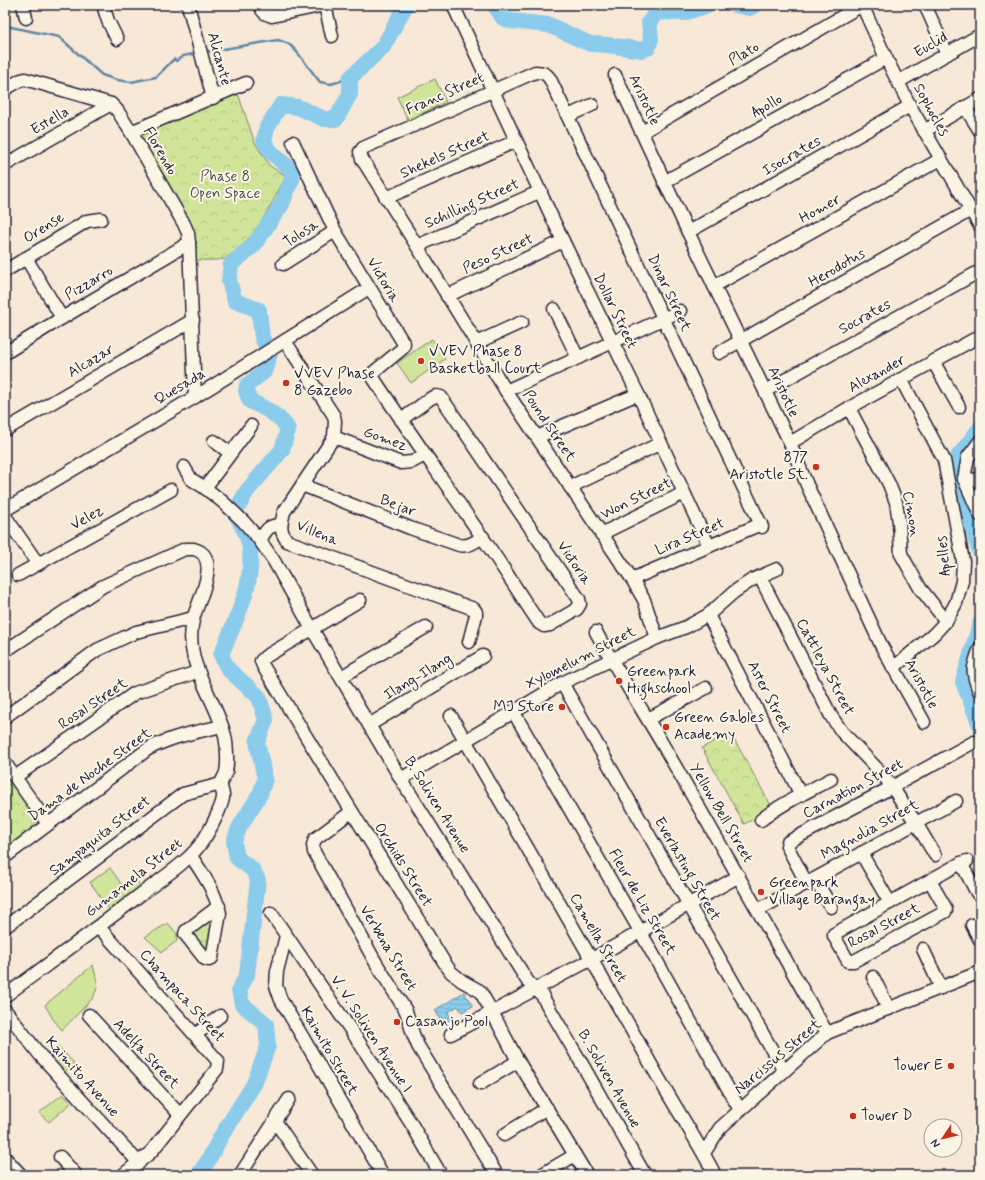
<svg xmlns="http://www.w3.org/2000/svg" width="985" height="1180" viewBox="0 0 985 1180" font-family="Mynerve,sans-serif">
  <defs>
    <pattern id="park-crowns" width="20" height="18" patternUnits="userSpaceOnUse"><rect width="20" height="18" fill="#d0e59a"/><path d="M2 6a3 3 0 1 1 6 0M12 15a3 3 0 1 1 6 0" fill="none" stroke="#b2c486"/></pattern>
    <pattern id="water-rules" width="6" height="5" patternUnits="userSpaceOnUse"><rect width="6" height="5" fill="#8bccec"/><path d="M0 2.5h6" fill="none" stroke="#78afcb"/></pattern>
  </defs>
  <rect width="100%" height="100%" fill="#f8e8d7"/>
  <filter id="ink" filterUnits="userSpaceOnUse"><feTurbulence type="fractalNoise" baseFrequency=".025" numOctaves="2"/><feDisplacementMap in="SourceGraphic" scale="8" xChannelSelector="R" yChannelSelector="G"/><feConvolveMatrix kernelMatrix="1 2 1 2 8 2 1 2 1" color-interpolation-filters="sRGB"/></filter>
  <g filter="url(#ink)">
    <g fill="#d0e59a" stroke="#79846a">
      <polygon points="435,79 446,102 408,120 397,97"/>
      <polygon points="432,339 445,359 411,383 397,363"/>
      <polygon points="110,868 122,885 134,878 146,893 114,916 90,882"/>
      <polygon points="168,923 177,934 177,941 162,952 145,937"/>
      <polygon points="93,965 98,986 93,998 62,1030 53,1019 45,1005"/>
      <polygon points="58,1046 74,1063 62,1075 45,1058"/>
      <polygon points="63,1094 71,1103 49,1122 39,1113"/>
    </g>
    <g fill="url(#park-crowns)" stroke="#79846a">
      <path d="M 238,94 L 255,143 L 270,166 L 286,176 C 273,201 252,245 227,258 C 222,261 202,260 196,260 L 194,236 L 183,212 L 139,135 Z"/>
      <polygon points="730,732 773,809 744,824 702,748"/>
      <polygon points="14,780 43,824 5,852 5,787"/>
      <polygon points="217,909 211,956 189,936"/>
    </g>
    <polygon fill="url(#water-rules)" stroke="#6188a5" points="464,992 473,1006 462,1012 458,1006 448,1012 451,1019 443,1024 435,1010"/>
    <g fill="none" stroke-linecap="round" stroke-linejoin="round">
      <g stroke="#6188a5" stroke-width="2.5">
        <polyline points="5,23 11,27 59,37 102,75 117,80 131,82 156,77 174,59 176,61 183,56 198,53"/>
        <polyline points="205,52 278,40 289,44 297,52 320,82 331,84 350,78"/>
      </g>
      <g stroke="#8bccec" stroke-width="16">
        <polyline points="494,5 503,18 510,21 549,25 590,44 608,45 642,50 648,48 651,39 649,22 657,12 684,13 709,5"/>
        <polyline points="735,5 750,8 755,5"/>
        <polyline points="980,428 957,458 955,468 955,477 980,552"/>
        <polyline points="980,624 963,682 980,725"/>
        <path d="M 198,1175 L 208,1161 L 220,1138 L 254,1084 L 268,1046 L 266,1024 L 242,1004 L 239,990 L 247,975 L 258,880 L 252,869 L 237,858 L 234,842 L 239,828 L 260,794 L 265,779 L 257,742 L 266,720 L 259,697 L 228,669 L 221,655 C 236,618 256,583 249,543 C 247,533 239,521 235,512 L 247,491 L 282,450 L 288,429 C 280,415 264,408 250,401 L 246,391 L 247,385 L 264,372 L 270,354 L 262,338 L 259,310 L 235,301 L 229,281 L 231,264 L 254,245 L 282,204 L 292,179 L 291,170 L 271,152 L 264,141 L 267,127 L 281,105 L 298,107 L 324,119 L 336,119 L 350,94 L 350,78 L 383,47 L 406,5"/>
      </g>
      <g stroke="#22223b" stroke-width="15">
        <g id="minor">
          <polyline points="23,5 26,18"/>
          <polyline points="103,5 108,21 117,39"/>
          <polyline points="188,5 213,98"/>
          <path d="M 260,5 C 262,12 265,14 272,16 L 325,5"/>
          <polyline points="325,5 332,36"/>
          <polyline points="453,5 563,241 638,394 709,546"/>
          <polyline points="862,5 886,58 910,106 980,226"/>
          <polyline points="925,5 947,54"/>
          <polyline points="615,75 688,232 790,443 807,485 882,647 924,722"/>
          <polyline points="898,82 980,35"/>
          <polyline points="5,89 21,80 25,79 111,104 117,110 131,132 184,224 188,233 189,243 195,397"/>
          <polyline points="965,107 980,131"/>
          <polyline points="568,116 592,105"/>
          <polyline points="924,131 980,99"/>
          <polyline points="131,132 246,83"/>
          <polyline points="642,132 862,5"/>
          <path d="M 293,142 L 335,231 L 404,344 L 403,348 L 374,372 L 372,375 L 374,379 C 409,432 446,484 482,537 C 502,565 520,595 539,623 L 544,626 L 550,625 L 577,609 L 580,604 L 579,599 L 441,397 L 436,396 L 431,398 L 401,420"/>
          <polyline points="5,165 111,104"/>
          <polyline points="664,182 886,58"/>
          <polyline points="386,198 516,141"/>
          <polyline points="688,232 910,106"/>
          <polyline points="417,246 541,191"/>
          <polyline points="26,258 62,318"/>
          <polyline points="283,264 335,231"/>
          <polyline points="5,271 87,221 101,219"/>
          <polyline points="714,286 941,159"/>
          <polyline points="447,296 563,241"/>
          <polyline points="554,309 578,358"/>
          <path d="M 285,341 L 334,416 L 335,421 L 334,437 L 284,512 C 281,525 279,529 287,541 L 474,609 L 476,612 L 476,615 L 469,642"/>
          <polyline points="476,343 522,322"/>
          <polyline points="5,353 62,318 189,243"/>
          <polyline points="719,353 971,210"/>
          <polyline points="933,361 959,407"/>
          <polyline points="506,391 680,311"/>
          <polyline points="765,391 980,271"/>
          <polyline points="849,408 889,484 896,502 899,522 901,554 920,588 946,621"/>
          <polyline points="5,430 193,320"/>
          <polyline points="334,437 401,463 412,462 425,455"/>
          <polyline points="537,437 638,394"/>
          <polyline points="214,441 230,453"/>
          <polyline points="980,441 968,457 964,479 980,515"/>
          <polyline points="790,443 849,408 980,336"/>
          <polyline points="184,467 191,479 205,488 223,502 243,521 259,539 274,561 312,629 401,779 528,982 542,995 545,1001 582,1064 645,1175"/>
          <polyline points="964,479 980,480"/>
          <path d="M 302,485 L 410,528 L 459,545 C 469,547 474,542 483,537"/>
          <polyline points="570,487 661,443"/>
          <polyline points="205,488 251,426"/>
          <polyline points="5,510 195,397 369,288"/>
          <polyline points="5,515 7,519 38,564"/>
          <polyline points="601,534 684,493"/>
          <path d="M 260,541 C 266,530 268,525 281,525"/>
          <polyline points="18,575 171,490"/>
          <polyline points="760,577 831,716 842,732 883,775 892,787 916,823 935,855"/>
          <polyline points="632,579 761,524"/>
          <polyline points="360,600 265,657 261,661 263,666 444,962 451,972 462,981 480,991 492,1012 518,1061 587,1175"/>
          <polyline points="708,615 801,795"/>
          <path d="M 596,632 C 618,673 644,712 667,752 C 721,845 774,939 827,1033"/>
          <path d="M 657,638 L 644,600 L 632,579 L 506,391 L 417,246 L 362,159 L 360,152 L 363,148 L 535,72 C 542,72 546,73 550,79 L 762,527"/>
          <path d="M 980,648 C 972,669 971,672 980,693"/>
          <path d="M 5,651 L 103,586 L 185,549 C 188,549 192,549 194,549 C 222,556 199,600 194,616 C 181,662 215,695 225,736 C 227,745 228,763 226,772 C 225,776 222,780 221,783 C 220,788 224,793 223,798 C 221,809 210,830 204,839 C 192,859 164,877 145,891 C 99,927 52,961 5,996"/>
          <polyline points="893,668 934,634 946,621 956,603 962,581 963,561 944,460 901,379"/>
          <polyline points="341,677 426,627"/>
          <polyline points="562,683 784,1071"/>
          <polyline points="513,711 640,931 740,1110"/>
          <path d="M 451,716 C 519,833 587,950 653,1068 C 673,1104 696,1138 715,1175"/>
          <polyline points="5,717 97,650 136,632 193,618"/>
          <polyline points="648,719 706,688"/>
          <polyline points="369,725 483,656"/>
          <polyline points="5,763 48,824"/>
          <polyline points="15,777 135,693 197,672"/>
          <polyline points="401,779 562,683 657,638 686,627 708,615 734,592 752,580 777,569"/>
          <polyline points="351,812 315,839 313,845 314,852 376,963 406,1011 413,1034 418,1046 497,1175"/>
          <path d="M 761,820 C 782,803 807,792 831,779"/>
          <polyline points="861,853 890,903"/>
          <path d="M 191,856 C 204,876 214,889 220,913 L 212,958 L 209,960 L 205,959 L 185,934 L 186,931 L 219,906"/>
          <path d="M 5,857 L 148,749 C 173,736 196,732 222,726"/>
          <polyline points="961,863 977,893"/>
          <polyline points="815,879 831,907"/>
          <polyline points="930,881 945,907 946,910 945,912 854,961 848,961 834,936 834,934 961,863 967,861"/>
          <polyline points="807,884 787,846 788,842 892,787 974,742"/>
          <polyline points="758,910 956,801"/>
          <polyline points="271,913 359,1042 412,1125 441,1175"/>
          <polyline points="972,925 980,940"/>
          <polyline points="5,927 183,794 221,784"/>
          <polyline points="99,927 218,1061 217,1069 151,1152 123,1175"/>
          <polyline points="286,936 277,971 276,986 281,1000 383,1175"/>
          <polyline points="923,949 941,988"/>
          <polyline points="873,977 889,1009"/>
          <polyline points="5,1010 40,1055 139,1163"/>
          <polyline points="89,1015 180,1115"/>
          <polyline points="451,1034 592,959 739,876"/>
          <polyline points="195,1035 220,1016"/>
          <polyline points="480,1084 518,1061"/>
          <polyline points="275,1121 312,1175"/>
          <polyline points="504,1135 547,1108"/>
          <polyline points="704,1153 720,1128 827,1033 980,972"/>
          <polyline points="60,1157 76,1175"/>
          <polyline points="5,1158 21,1175"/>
          <polyline points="240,1175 289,1099"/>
          <polyline points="541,1175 575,1155"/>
        </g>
      </g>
      <use href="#minor" stroke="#fcf5e5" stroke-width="12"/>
    </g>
  </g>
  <g fill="#c8321e" stroke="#fcf5e5" stroke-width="1.5">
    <circle cx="421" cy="361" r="4"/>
    <circle cx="286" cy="383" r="4"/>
    <circle cx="816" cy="467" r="4"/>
    <circle cx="619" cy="681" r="4"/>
    <circle cx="562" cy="707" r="4"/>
    <circle cx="666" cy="727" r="4"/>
    <circle cx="761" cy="892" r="4"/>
    <circle cx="397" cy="1022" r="4"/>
    <circle cx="951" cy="1066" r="4"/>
    <circle cx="853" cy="1116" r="4"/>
  </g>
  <g text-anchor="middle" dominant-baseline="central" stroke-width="4" stroke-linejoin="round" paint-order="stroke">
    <g font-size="15" fill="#22223b" stroke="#fcf5e5">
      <text transform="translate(931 45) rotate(-30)">Euclid</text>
      <text transform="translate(744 54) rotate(-30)">Plato</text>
      <text transform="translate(219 59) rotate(75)">Alicante</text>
      <text transform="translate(445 94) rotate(-24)">Franc Street</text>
      <text transform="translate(644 100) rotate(65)">Aristotle</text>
      <text transform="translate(767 106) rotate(-29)">Apollo</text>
      <text transform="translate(931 110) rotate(61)">Sophocles</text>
      <text transform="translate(50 121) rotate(-30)">Estella</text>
      <text transform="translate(160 151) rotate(60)">Florendo</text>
      <text transform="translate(445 155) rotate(-24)">Shekels Street</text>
      <text transform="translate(792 156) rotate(-30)">Isocrates</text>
      <text transform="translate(472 204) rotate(-24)">Schilling Street</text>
      <text transform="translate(820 209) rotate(-29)">Homer</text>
      <text transform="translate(44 228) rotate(-32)">Orense</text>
      <text transform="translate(301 234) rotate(-33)">Tolosa</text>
      <text transform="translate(498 254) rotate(-25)">Peso Street</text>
      <text transform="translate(837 268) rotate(-30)">Herodotus</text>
      <text transform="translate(383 280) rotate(59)">Victoria</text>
      <text transform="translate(89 283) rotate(-31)">Pizzarro</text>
      <text transform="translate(669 293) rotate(65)">Dinar Street</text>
      <text transform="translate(615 311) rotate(64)">Dollar Street</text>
      <text transform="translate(865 317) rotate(-29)">Socrates</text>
      <text transform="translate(91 361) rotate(-31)">Alcazar</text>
      <text transform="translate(877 374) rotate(-29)">Alexander</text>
      <text transform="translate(180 387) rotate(-31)">Quesada</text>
      <text transform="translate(783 392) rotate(65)">Aristotle</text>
      <text transform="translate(549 426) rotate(56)">Pound Street</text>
      <text transform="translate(385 439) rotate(19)">Gomez</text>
      <text transform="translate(636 499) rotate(-26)">Won Street</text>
      <text transform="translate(398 506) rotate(21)">Bejar</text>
      <text transform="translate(911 514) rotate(80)">Cimon</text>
      <text transform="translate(87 518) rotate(-29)">Velez</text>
      <text transform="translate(317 533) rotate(23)">Villena</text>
      <text transform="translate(690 537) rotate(-23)">Lira Street</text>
      <text transform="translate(944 556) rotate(-95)">Apelles</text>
      <text transform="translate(574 563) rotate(56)">Victoria</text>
      <text transform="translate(581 658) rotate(-27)">Xylomelum Street</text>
      <text transform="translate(825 667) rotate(62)">Cattleya Street</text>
      <text transform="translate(418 677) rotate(-31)">Ilang-Ilang</text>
      <text transform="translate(921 684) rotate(61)">Aristotle</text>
      <text transform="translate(769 697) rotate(63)">Aster Street</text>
      <text transform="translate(93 704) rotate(-34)">Rosal Street</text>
      <text transform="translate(90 775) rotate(-36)">Dama de Noche Street</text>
      <text transform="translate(853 789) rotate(-28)">Carnation Street</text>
      <text transform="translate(437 805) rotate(58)">B. Soliven Avenue</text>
      <text transform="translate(721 813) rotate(60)">Yellow Bell Street</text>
      <text transform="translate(870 830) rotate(-29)">Magnolia Street</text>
      <text transform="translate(100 836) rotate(-37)">Sampaguita Street</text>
      <text transform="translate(403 865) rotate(58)">Orchids Street</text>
      <text transform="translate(687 869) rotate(60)">Everlasting Street</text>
      <text transform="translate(134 878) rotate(-38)">Gumamela Street</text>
      <text transform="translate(642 902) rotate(60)">Fleur de Liz Street</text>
      <text transform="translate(884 926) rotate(-28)">Rosal Street</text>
      <text transform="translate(598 938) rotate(60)">Camella Street</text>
      <text transform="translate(388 948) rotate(59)">Verbena Street</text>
      <text transform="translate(182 996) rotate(48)">Champaca Street</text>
      <text transform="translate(371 1034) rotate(57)">V. V. Soliven Avenue I</text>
      <text transform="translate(329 1051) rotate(60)">Kaimito Street</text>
      <text transform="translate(146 1054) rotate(47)">Adelfa Street</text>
      <text transform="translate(778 1057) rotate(-40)">Narcissus Street</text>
      <text transform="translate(82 1077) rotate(48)">Kaimito Avenue</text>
      <text transform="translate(609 1079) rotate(60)">B. Soliven Avenue</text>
    </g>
    <g font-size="15" fill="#4e5353" stroke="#fcf5e5">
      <text x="225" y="177">Phase 8<tspan x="225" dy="17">Open Space</tspan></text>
    </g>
    <g font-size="15" fill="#22223b" stroke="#fcf5e5" text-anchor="start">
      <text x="429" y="352">VVEV Phase 8<tspan x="429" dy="17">Basketball Court</tspan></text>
      <text x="294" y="374">VVEV Phase<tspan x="294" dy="17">8 Gazebo</tspan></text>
      <text x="808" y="458" text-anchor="end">877<tspan x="808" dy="17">Aristotle St.</tspan></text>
      <text x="627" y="672">Greenpark<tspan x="627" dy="17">Highschool</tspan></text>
      <text x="554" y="707" text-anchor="end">MJ Store</text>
      <text x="674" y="718">Green Gables<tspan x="674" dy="17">Academy</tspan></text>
      <text x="769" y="883">Greenpark<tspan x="769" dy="17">Village Barangay</tspan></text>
      <text x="405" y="1022">Casanjo Pool</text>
      <text x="943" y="1066" text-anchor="end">Tower E</text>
      <text x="861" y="1116">Tower D</text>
    </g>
  </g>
  <rect width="985" height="1180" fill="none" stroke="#fcf5e5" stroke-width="20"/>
  <rect x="10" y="10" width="965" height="1160" fill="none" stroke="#22223b" stroke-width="1.5" filter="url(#ink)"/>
  <g transform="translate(943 1138) rotate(235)"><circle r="19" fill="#fcf5e5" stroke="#a5a1a1"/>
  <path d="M0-3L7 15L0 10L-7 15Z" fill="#c8321e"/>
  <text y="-6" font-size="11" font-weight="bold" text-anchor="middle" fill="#22223b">N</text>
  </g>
</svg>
